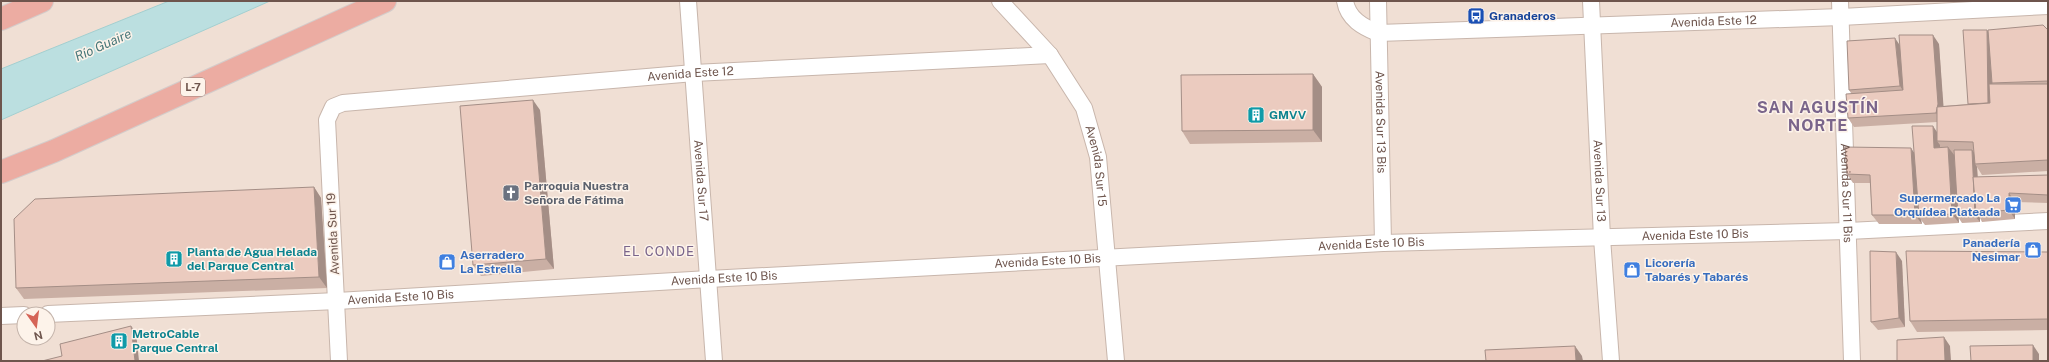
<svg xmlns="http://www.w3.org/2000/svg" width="2049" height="362" viewBox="0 0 2049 362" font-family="'Public Sans',sans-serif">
  <rect width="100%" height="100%" fill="#f9eee4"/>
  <path fill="#f0dfd4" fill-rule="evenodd" d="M 1,1 L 2048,1 L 2048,361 L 1,361 ZM 24,314 L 48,314 L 48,338 L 24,338 Z"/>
  <polygon fill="#bbdfe0" stroke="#a3cfd0" points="169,1 270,1 1,120 1,69"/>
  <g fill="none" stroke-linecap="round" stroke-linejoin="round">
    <g stroke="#c8b6ac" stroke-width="18">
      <g id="minor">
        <path id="s1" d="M 688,1 L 714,361"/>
        <path id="s2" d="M 1000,1 L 1050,55 L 1084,108 L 1098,157 L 1116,361"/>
        <path id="s3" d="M 1345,1 C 1348,19 1363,27 1378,33 L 1841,17 L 2048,6"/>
        <path id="s4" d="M 1378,1 L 1383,243"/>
        <path id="s5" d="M 1591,1 L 1602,238 L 1611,361"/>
        <path id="s6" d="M 1840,1 L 1852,361"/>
        <path id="s7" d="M 48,314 L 337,301 L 709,279 L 1383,243 L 1848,231 L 2048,221"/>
        <polyline points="1,316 24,315"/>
        <path id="s8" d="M 339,361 L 327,120 L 333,107 L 343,103 L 694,73 L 1050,55"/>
      </g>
    </g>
    <g stroke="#d4ccca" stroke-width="24">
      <g id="motorway">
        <polyline points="1,19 42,1"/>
        <polyline points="1,172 54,151 385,1"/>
      </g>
    </g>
    <use href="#minor" stroke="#fff" stroke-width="16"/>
    <use href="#motorway" stroke="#ecaca2" stroke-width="22"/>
  </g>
  <g fill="#caafa4">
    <polygon points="2048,30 2048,171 1982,175 1977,167 1978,177 2048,175 2048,203 2015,202 2015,219 1982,222 1980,218 1980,222 1962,223 1958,217 1959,223 1925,225 1921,220 1922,224 1879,224 1872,215 1870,183 1853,183 1847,174 1914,152 1937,132 1937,122 1854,127 1848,118 1851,93 1849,90 1900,45 1939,44 1943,106 1968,104 1988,32"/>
    <polygon points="1313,74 1322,87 1322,142 1190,144 1182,131"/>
    <polygon points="540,110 554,269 481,276 473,265"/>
    <polygon points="314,187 321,198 327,288 24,299 16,288"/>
    <polygon points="2048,252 2048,330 1917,332 1910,321"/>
    <polygon points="1902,261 1905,327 1878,330 1871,322"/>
  </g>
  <g fill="#a48e86">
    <polygon points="1987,30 1991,37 1993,111 1988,104"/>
    <polygon points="1933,35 1939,44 1944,113 1942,122 1936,113"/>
    <polygon points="1895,38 1901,47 1906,95 1900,86"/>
    <polygon points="1313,74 1322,87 1322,142 1313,130"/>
    <polygon points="533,100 540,110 554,269 546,259"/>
    <polygon points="1933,126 1939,135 1937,141 1940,145 1940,157 1934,148"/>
    <polygon points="1948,147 1955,156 1959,223 1952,214"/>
    <polygon points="1911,148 1917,157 1919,216 1921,220 1922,224 1915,215"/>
    <polygon points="1972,150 1977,156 1975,164 1977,167 1979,213 1976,213 1980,218 1980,222 1975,216"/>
    <polygon points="314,187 321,198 327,288 319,277"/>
    <polygon points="2009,193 2015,202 2015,219 2009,210"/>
    <polygon points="1896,252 1902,261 1905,327 1899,318"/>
    <polygon points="131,326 136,332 139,361 135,361"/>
    <polygon points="1944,337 1950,346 1951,361 1945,361"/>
    <polygon points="2033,345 2039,354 2039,361 2033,361"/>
    <polygon points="1575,346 1582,356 1583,361 1576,361"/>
  </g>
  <g fill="#ebcbbf" stroke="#a48e86">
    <polygon points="2043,25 2048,30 2048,81 1992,83 1988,30"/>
    <polygon points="1963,30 1987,30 1988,103 1968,104"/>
    <polygon points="1899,35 1933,35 1938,104 1936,113 1848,118 1846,94 1903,90"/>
    <polygon points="1895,38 1900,86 1849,90 1847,41"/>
    <polygon points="1313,74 1313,130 1182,131 1181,75"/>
    <polygon points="1989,84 2048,84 2048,160 1975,164 1973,142 1937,141 1937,107 1990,103"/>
    <polygon points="533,100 546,259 473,265 460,106"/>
    <polygon points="1912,126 1933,126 1934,148 1948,147 1952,214 1919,216"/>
    <polygon points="1845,147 1911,148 1915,215 1872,215 1870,175 1847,174"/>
    <polygon points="1954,150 1972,150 1975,216 1958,217"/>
    <polygon points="2048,175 2048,195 2009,193 2009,210 1976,213 1973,177"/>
    <polygon points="314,187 319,277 16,288 14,219 35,199"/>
    <polygon points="1870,251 1896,252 1899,318 1871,322"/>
    <polygon points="1906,251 2048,252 2048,319 1910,321"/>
    <polygon points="131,326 135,361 42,361 62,356 60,344"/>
    <polygon points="1944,337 1945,361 1897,361 1897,340"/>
    <polygon points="2033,345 2033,361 1971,361 1970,346"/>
    <polygon points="1575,346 1576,361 1486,361 1485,350"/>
  </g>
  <defs>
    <g id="bus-square" transform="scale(0.9)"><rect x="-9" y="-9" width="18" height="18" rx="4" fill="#1a4fb4" stroke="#fdf3ea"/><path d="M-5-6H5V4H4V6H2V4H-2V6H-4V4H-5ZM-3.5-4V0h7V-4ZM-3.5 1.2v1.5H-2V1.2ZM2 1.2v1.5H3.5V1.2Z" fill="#fff"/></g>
    <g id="building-square" transform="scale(0.9)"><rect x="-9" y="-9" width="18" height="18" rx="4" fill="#0f9aa8" stroke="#fdf3ea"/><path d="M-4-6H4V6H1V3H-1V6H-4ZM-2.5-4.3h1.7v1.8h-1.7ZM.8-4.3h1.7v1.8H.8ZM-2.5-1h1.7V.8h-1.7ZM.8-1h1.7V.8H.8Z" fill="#fff"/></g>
    <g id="church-square" transform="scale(0.9)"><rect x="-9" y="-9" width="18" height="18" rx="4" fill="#6b7280" stroke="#fdf3ea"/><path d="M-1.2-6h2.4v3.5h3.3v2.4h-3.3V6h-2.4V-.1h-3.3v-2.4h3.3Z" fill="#fff"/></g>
    <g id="supermarket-square" transform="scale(0.9)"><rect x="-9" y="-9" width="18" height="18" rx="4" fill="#3f7fe0" stroke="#fdf3ea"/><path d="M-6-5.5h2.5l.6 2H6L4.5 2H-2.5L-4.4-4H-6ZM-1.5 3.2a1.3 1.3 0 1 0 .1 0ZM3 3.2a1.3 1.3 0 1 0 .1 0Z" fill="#fff"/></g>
    <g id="shop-square" transform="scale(0.9)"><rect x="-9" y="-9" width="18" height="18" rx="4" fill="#3f7fe0" stroke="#fdf3ea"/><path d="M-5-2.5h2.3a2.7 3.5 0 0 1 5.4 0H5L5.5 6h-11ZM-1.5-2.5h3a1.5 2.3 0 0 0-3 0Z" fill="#fff"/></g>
  </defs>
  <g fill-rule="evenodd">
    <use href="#bus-square" x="1476" y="16"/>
    <use href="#building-square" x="1256" y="115"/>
    <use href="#church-square" x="511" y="193"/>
    <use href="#supermarket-square" x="2013" y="205"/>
    <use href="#shop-square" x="2033" y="250"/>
    <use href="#building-square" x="174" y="259"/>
    <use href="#shop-square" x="447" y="262"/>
    <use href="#shop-square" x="1632" y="270"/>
    <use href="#building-square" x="119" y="341"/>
  </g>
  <g text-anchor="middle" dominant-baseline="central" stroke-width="3" stroke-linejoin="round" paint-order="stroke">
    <rect fill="#fdf3ea" stroke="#99847c" stroke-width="1" x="181" y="78" width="24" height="18" rx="3"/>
    <g font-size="11" font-weight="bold" fill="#6e554d">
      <text x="193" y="87">L-7</text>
    </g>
    <g font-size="12" font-weight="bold" fill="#164399" stroke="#fdf3ea" text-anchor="start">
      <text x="1489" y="16">Granaderos</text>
    </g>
    <g font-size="12" fill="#6e554d" stroke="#fdf3ea">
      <text stroke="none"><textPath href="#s3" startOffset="384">Avenida Este 12</textPath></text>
      <text stroke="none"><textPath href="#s8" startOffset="615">Avenida Este 12</textPath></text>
      <text stroke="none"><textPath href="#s4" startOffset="121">Avenida Sur 13 Bis</textPath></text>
      <text stroke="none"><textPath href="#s2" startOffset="196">Avenida Sur 15</textPath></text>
      <text stroke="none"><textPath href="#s1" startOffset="180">Avenida Sur 17</textPath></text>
      <text stroke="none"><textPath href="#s5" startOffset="180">Avenida Sur 13</textPath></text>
      <text stroke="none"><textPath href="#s6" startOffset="192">Avenida Sur 11 Bis</textPath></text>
      <text transform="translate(333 234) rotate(-93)">Avenida Sur 19</text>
      <text stroke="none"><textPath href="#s7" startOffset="1649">Avenida Este 10 Bis</textPath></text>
      <text stroke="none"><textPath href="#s7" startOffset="1325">Avenida Este 10 Bis</textPath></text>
      <text stroke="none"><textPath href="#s7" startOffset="1001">Avenida Este 10 Bis</textPath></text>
      <text stroke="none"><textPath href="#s7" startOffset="677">Avenida Este 10 Bis</textPath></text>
      <text stroke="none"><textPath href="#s7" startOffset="353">Avenida Este 10 Bis</textPath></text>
    </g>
    <g font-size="12" font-weight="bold" fill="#0d838f" stroke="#fdf3ea" text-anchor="start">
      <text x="1269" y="115">GMVV</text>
      <text x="187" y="252">Planta de Agua Helada<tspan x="187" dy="14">del Parque Central</tspan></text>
      <text x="132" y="334">MetroCable<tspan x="132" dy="14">Parque Central</tspan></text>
    </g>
    <g font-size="12" font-weight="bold" fill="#5b616d" stroke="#fdf3ea" text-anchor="start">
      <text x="524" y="186">Parroquia Nuestra<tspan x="524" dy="14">Señora de Fátima</tspan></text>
    </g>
    <g font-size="12" font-weight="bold" fill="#366cbe" stroke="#fdf3ea" text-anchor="end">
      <text x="2000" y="198">Supermercado La<tspan x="2000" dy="14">Orquídea Plateada</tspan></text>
      <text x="2020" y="243">Panadería<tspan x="2020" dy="14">Nesimar</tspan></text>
      <text x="460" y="255" text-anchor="start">Aserradero<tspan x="460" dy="14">La Estrella</tspan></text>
      <text x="1645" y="263" text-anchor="start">Licorería<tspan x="1645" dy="14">Tabarés y Tabarés</tspan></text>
    </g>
    <g font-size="13" font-style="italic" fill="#477779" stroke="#fdf3ea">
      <text transform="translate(103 45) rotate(-24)">Río Guaire</text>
    </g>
    <g font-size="13" letter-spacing="1" fill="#7a658b" stroke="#fdf3ea">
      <text x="659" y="251">EL CONDE</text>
    </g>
    <g font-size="16" font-weight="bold" letter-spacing="1" fill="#7a658b" stroke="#fdf3ea">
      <text x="1818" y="107">SAN AGUSTÍN<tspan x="1818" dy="18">NORTE</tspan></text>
    </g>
  </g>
  <rect width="2049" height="362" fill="none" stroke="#6e554d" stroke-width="4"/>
  <g transform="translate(36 326) rotate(166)"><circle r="19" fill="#fdf3ea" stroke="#c4b4ab"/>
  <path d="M0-3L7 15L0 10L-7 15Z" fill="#d56457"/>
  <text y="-6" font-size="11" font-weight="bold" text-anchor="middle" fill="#6e554d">N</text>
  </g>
</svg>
